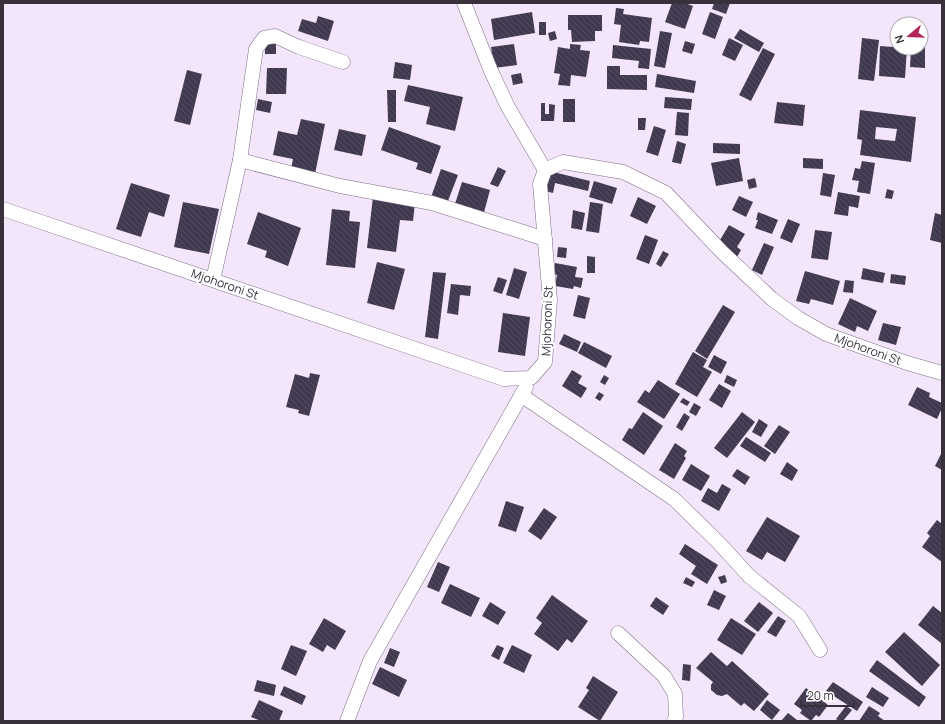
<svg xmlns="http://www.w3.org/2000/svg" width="945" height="724" viewBox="0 0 945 724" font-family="Manrope,sans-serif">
  <defs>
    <pattern id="building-back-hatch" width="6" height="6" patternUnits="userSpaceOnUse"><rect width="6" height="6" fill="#403950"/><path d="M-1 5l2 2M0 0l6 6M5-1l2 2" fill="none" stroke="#544d61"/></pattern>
  </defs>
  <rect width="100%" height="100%" fill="#f3e6fb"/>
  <g fill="url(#building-back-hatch)" fill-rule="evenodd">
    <polygon points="672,3 685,3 693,6 685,29 665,22"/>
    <polygon points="714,3 730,3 726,14 712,9"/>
    <polygon points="616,8 624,9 623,14 652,18 649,42 640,41 639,45 619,42 621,25 614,24"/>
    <polygon points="532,12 535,33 494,40 491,19"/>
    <polygon points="710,12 723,17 715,39 702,34"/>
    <polygon points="568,15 602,15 602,31 595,31 595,41 572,42 571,30 568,30"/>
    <polygon points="318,16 334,21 328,41 298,31 302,19 316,23"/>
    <rect x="539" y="22" width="7" height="13"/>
    <polygon points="740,29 764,43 759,52 734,38"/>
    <polygon points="555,31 557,39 550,41 548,33"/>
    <polygon points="660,31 672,33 665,68 654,66"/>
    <polygon points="729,38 743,45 735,61 722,55"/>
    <polygon points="862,38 879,40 874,81 858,79"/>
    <polygon points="685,41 695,44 692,54 682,51"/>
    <rect x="265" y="44" width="11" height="10"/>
    <polygon points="514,44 517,65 494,68 491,47"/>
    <polygon points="570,44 581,45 580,50 590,51 586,77 571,75 570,86 558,85 560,74 554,73 558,47 570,49"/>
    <polygon points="613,45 651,49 649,69 638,68 639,61 612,58"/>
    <polygon points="921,45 925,45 925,68 910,67 911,48 921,48"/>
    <polygon points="880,46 907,48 905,78 879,76"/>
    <polygon points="763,48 775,54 751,101 739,95"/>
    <polygon points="395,62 412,65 410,80 393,78"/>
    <polygon points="607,66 620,66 620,75 647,75 647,90 607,89"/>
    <polygon points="267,68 287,68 286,94 266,94"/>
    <polygon points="187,70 202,74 190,125 174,121"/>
    <polygon points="521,73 523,83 513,85 511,75"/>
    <polygon points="657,74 696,81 694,93 655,87"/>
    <polygon points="408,85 463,97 455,131 426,124 430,107 404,101"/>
    <polygon points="387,90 396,90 396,122 388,122"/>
    <polygon points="665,97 692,99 691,110 664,108"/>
    <polygon points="258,99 272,102 270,113 256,110"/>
    <rect x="563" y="99" width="12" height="23"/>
    <polygon points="777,102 805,105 803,126 774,123"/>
    <polygon points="541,103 545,103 545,114 549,114 549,104 555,105 554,121 541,121"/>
    <path d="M 860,110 L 916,117 L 911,162 L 860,155 L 862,140 L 857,139 ZM 876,127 L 897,129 L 895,141 L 875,139 Z"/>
    <polygon points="677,112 689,113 688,136 675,135"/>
    <polygon points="638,118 646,118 645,130 638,130"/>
    <polygon points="301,119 325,124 315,174 291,169 293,159 273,155 278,131 297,135"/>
    <polygon points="654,126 666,130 658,156 646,152"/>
    <polygon points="389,127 441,146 431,174 416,169 418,163 381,150"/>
    <polygon points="339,129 366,135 362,156 334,150"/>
    <polygon points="677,141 686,144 681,164 672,162"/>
    <polygon points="713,143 740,144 740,154 713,153"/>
    <polygon points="739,158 743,181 716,186 711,163"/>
    <polygon points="803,158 823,159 823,169 803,168"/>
    <polygon points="862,161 875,163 870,194 857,192 859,181 852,180 855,168 860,169"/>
    <polygon points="498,167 506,171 498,187 490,184"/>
    <polygon points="441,169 458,175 446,206 430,200"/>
    <polygon points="545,170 590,181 588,191 555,183 553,193 541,190"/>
    <polygon points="823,173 835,175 831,197 820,195"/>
    <polygon points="755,178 757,187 749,189 747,180"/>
    <polygon points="594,181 617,188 612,204 589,197"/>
    <polygon points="462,182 490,190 483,216 454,207"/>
    <polygon points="131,183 170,195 164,217 149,212 141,237 116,229"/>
    <polygon points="887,189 894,191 892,199 885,198"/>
    <polygon points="838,192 860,196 858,208 849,206 848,216 834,214"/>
    <polygon points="739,196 753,202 746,217 732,210"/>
    <polygon points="373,197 415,202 413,221 400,220 396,252 367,248"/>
    <polygon points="638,197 656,206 647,224 630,216"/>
    <polygon points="183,202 219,209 209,254 174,247"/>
    <polygon points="590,202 603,204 599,233 586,231"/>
    <polygon points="332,209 350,211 349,221 360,222 355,268 326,265"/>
    <polygon points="573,210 585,213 582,230 571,228"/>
    <polygon points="258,212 301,228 288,266 265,257 267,251 247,244"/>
    <polygon points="758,212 778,220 772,234 755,228 758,220 756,220"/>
    <polygon points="935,213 942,215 942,243 930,240"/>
    <polygon points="788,219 800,224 792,243 780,238"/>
    <polygon points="729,225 745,234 737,247 741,250 737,257 717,245"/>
    <polygon points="815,230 832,232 828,260 811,258"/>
    <polygon points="645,235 658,240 649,264 636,259"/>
    <polygon points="764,243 774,247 762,275 752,270"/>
    <polygon points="558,247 567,248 566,258 557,257"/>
    <polygon points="663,251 669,254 661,267 656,264"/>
    <polygon points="587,256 595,257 595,273 587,273"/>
    <polygon points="377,262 405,269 394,310 367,303"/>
    <polygon points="555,263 577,267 575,277 583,278 581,288 574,286 573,289 555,286 557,275 553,274"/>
    <polygon points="514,268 527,272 519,299 506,295"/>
    <polygon points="863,268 885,273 883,283 861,279"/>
    <polygon points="805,271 840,281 833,305 811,299 809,304 796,301"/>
    <polygon points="433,272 446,273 438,339 425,337"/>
    <polygon points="891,274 906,276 905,285 890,283"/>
    <polygon points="498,277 507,280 502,294 493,291"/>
    <polygon points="845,280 854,281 853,293 843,292"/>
    <polygon points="451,284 471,286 470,296 460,295 458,315 447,313"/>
    <polygon points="578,295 590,298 585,319 573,316"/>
    <polygon points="850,298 877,311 868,331 857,326 855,332 838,324"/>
    <polygon points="723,305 735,312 707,359 695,351"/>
    <polygon points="503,313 530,317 525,356 498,352"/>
    <polygon points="883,323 901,327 896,345 878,340"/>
    <polygon points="564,334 581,342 577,352 559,344"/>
    <polygon points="584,342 612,356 606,368 578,353"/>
    <polygon points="693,352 707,360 703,367 712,372 697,397 675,384"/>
    <polygon points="714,355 727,362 721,374 708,367"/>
    <polygon points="572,370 582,376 578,383 587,388 581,398 562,386"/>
    <polygon points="310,373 320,375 309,416 298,413 299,410 286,407 295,374 309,378"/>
    <polygon points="604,375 609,378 605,385 600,382"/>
    <polygon points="727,375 737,380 734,387 724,382"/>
    <polygon points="658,380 680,394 664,419 637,402 645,390 649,393"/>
    <polygon points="719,384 731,391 722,408 709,400"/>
    <polygon points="917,387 930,393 929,397 942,403 942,408 937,419 908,405"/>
    <polygon points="599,392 604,395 600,401 595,398"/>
    <polygon points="683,398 690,402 687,406 680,402"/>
    <polygon points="694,403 701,407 696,416 689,412"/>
    <polygon points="643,412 663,426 644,455 622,440 629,428 632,429"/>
    <polygon points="742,412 755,422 727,458 714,448"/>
    <polygon points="684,413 690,417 682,431 676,427"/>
    <polygon points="759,419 768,425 761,437 752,432"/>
    <polygon points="779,425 790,432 775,454 764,446"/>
    <polygon points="746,437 771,453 765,462 740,446"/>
    <polygon points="675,443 687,451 684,456 686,458 674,479 659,470"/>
    <polygon points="942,452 942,470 935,466"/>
    <polygon points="787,462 798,470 792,481 780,474"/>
    <polygon points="691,464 710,476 701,491 682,480"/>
    <polygon points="737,469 750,477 745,485 732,476"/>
    <polygon points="722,484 731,489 719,511 701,501 708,488 717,493"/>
    <polygon points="506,501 524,507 516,532 498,526"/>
    <polygon points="544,508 557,517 541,540 528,531"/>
    <polygon points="767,517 800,536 785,562 767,552 762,560 746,551"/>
    <polygon points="937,520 942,524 942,562 922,547 930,536 927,533"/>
    <polygon points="685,544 718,565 707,584 691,574 696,566 679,554"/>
    <polygon points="438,562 450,567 439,592 427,587"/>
    <polygon points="725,575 727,582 721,584 718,577"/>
    <polygon points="686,577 695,582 692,587 683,583"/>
    <polygon points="450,584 480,598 471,617 441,603"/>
    <polygon points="714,590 726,596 719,610 707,605"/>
    <polygon points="552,595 588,621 572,643 567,639 558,651 534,634 542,623 536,618"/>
    <polygon points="656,597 669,606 663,615 650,606"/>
    <polygon points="490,602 506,612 498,625 482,616"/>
    <polygon points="759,602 773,613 758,632 744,621"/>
    <polygon points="933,606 942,613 941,643 918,625"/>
    <polygon points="778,616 786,621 776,637 767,632"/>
    <polygon points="324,618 346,631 335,650 327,645 323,652 309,644"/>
    <polygon points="731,618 756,634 742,655 717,640"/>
    <polygon points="904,632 940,665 922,686 885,652"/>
    <polygon points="291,645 307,651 296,676 281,669"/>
    <polygon points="497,645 504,648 499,660 491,656"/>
    <polygon points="512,645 532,655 524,673 503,663"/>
    <polygon points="390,648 400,652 394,667 384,663"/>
    <polygon points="711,652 727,666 732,661 769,694 754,711 744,703 741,706 727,694 722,696 717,695 711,690 711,685 713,682 696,668"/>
    <polygon points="877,660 926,697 919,707 869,671"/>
    <polygon points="683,664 691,665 690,681 682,680"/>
    <polygon points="380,667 407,680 399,697 372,684"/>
    <polygon points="593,676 618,692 600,721 578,707 589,690 586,688"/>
    <polygon points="257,680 276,685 274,696 254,691"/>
    <polygon points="833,682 863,702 857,711 826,691"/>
    <polygon points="284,686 306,696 302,705 280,695"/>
    <polygon points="872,687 889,698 883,707 866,697"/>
    <polygon points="806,688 828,705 819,717 816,715 811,721 800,713 802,710 794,704"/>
    <polygon points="259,700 283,711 279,721 261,721 251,717"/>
    <polygon points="767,700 780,710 772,720 760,710"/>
    <polygon points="846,706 852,710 843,721 839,721 836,719"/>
    <polygon points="869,706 880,713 878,716 885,721 859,721"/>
    <polygon points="788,713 797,720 796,721 781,721"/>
  </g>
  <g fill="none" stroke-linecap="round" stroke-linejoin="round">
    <g stroke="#7d6e86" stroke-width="15">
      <g id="street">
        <polyline points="464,3 491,71 508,107 545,170"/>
        <polyline points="240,160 340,186 432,203 545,239"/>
        <polyline points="3,209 504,379 531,378 545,362 550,300 540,184 545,170 563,162 623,172 666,193 722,252 772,299 798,318 826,334 907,363 942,373"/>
        <polyline points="213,280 240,160 256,49 264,38 275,36 299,47 343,62"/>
        <polyline points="521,395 674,499 719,543 749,576 799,616 820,650"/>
        <polyline points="618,633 664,676 675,694 676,717 674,721"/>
        <polyline points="347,721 370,661 526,387"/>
      </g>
    </g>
    <use href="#street" stroke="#fff" stroke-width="14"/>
  </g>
  <g text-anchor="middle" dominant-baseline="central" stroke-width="4" stroke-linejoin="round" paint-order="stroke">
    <g font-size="12" fill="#38313c" stroke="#fff">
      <text transform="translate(225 284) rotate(19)">Mjohoroni St</text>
      <text transform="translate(547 321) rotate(-88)">Mjohoroni St</text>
      <text transform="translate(868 349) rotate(20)">Mjohoroni St</text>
    </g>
  </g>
  <rect width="945" height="724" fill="none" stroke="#38313c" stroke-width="8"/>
  <g transform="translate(909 36) rotate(251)"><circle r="19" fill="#ffffff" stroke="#afadb1"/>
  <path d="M0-3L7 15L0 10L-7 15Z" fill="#b4265b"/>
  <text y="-6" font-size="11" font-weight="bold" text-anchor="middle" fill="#38313c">N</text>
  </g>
  <path d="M801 700v6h53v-6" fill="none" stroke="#38313c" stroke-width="2"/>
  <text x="807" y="700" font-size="12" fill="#38313c" stroke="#ffffff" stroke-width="3" paint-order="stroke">20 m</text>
</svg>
